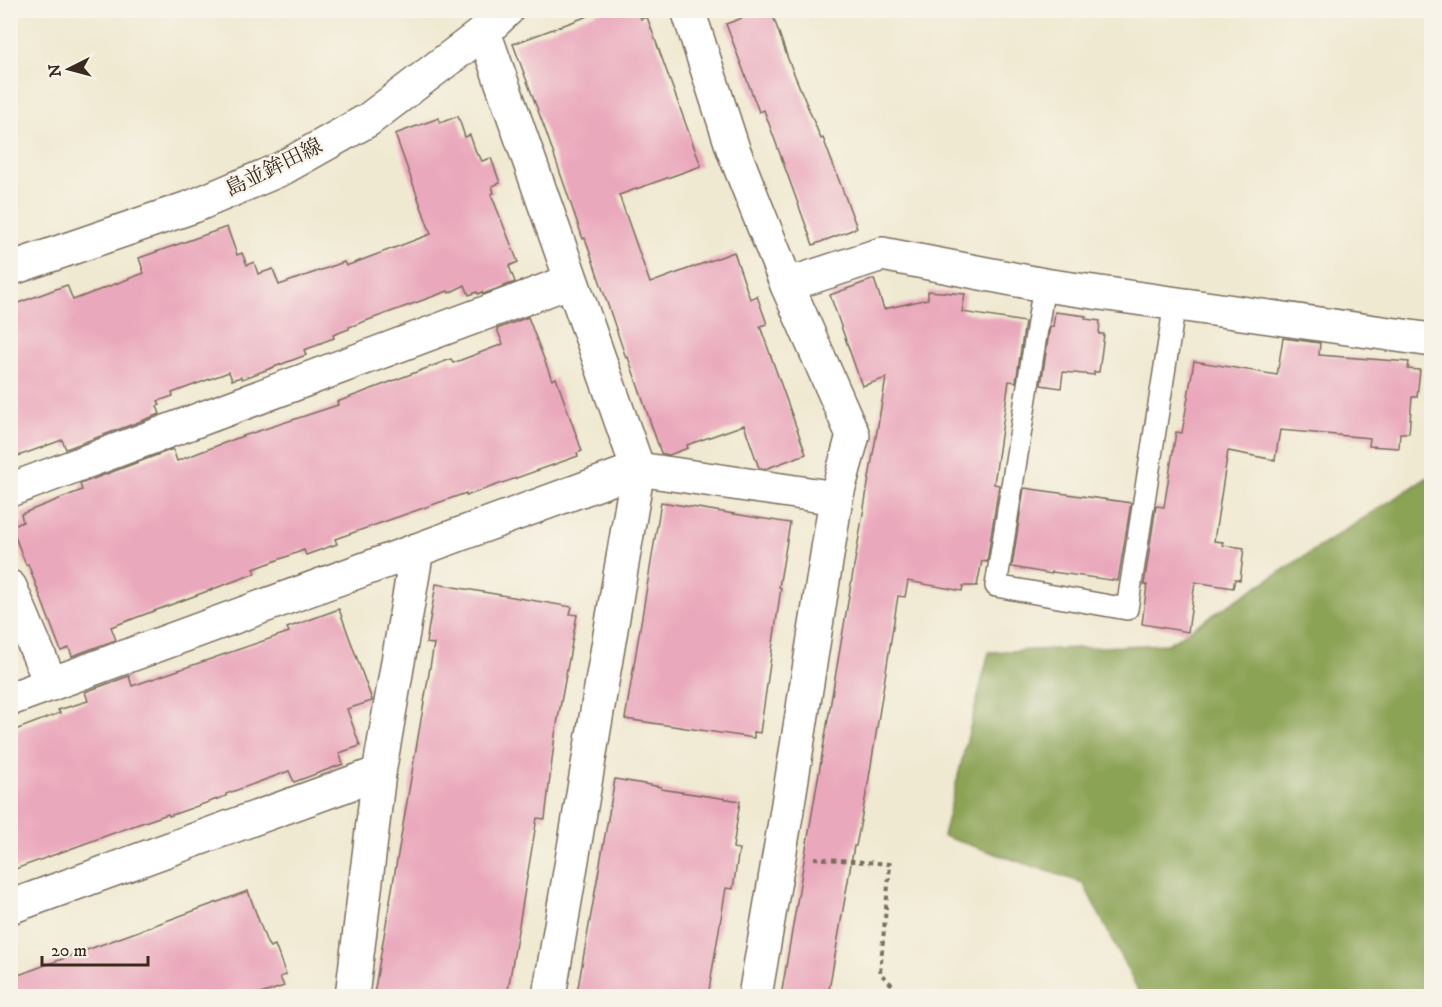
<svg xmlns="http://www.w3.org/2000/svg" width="1442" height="1007" viewBox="0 0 1442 1007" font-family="'IM FELL DW Pica','Noto Serif JP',serif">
  <rect width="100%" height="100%" fill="#f7f3e8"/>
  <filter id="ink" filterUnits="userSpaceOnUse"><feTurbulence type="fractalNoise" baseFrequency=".0167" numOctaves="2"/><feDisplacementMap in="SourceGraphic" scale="12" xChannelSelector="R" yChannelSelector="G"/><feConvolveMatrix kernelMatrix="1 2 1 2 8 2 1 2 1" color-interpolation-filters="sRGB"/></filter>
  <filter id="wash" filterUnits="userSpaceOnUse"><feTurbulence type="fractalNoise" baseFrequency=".008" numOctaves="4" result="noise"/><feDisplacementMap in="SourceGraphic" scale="24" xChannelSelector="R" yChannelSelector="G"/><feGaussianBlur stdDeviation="1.35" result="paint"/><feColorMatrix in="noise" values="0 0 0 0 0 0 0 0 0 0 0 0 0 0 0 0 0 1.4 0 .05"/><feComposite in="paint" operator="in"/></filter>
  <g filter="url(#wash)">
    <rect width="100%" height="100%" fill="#f0e9d1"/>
    <polygon fill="#8ba354" stroke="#636639" stroke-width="1.5" points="1431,475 1431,996 1141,996 1083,883 943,836 989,652 1168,644"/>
    <g id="blocks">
      <g fill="#eaa8bc">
        <polygon points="604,10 638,10 641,19 647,17 701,166 619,195 650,283 734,252 750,299 757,296 767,324 760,326 806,454 765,469 759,468 744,425 687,445 688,448 669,455 661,453 628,357 626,358 585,238 583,239 546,132 513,44"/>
        <polygon points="764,10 771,10 788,59 821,139 823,138 857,228 813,245 764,110 759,112 726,24"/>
        <polygon points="458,116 465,137 470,135 477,155 479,155 482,161 491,158 500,183 492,186 494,193 491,194 518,262 509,266 515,282 483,294 482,292 478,294 477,292 469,295 465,285 449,293 448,291 349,327 349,329 333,335 334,338 320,343 321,344 304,350 306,355 242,379 241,377 232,380 229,372 172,393 173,396 158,401 160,405 157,406 160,414 66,449 62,440 10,459 10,306 67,285 73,300 144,273 139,258 227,227 237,255 242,253 247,265 254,262 258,274 273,269 279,285 344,262 346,266 431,234 395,134 439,118 440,123"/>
        <polygon points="874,279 884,309 928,299 928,291 965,294 962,312 1025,322 1016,382 1009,381 994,484 999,485 987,562 982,561 977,586 963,586 962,591 908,581 905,597 898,596 868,784 856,846 854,846 828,996 781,996 886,378 862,386 830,295"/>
        <polygon points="1055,312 1086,316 1085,319 1100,321 1099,334 1104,334 1099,372 1094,372 1094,375 1063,372 1061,388 1041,385 1050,326 1053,327"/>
        <polygon points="528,317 552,380 556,378 582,451 577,453 578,456 466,496 466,493 335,539 337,544 306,555 304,550 254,569 256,573 111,627 116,640 72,656 69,648 61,651 28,564 26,565 11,526 23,522 21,514 82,490 80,484 173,449 177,461 240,437 338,405 337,402 451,359 453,363 503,344 497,329"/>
        <polygon points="1283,338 1320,343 1319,355 1409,362 1408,369 1420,370 1417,397 1412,397 1409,433 1400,433 1399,448 1369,446 1370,438 1280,430 1275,460 1228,451 1214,541 1223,542 1222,545 1244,548 1240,580 1235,579 1233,588 1195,582 1188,632 1142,624 1147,585 1144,585 1156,506 1164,507 1176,432 1182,433 1194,361 1277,375"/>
        <polygon points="1024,488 1131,503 1118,581 1052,572 1051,574 1012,567"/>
        <polygon points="661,502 790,523 779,587 781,588 760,733 754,732 754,738 625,719"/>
        <polygon points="436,584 572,607 570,614 577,615 555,735 545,819 537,818 507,996 393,996 374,994 434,644 426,643"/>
        <polygon points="339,609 372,700 372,701 347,709 360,746 339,753 343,764 294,782 289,771 226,794 226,796 169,816 168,814 133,826 10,871 10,732 60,713 58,710 88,701 85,692 129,676 132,686 289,632 287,628"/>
        <polygon points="615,779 661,787 661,789 740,801 733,848 739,849 733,889 726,888 708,996 595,996 577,993"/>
        <polygon points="248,891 267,943 270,947 275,945 286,975 280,977 284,986 255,996 10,996 10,978"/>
      </g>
    </g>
  </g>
  <g filter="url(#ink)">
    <use href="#blocks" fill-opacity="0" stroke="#7a6d5d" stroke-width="1.5"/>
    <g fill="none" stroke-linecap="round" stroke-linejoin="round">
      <g stroke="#7a6d5d" stroke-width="24">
        <polyline id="lane" points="1044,285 996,586 1127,609 1175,303"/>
      </g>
      <g stroke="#7a6d5d" stroke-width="36">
        <g id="street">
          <polyline points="688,10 733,149 787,285 853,435 836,498 787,810 755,996"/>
          <polyline points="484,32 638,469 549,996"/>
          <polyline points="787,285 882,254 1044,285 1432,340"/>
          <polyline points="10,490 571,281"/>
          <polyline points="10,587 51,684"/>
          <polyline points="10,699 638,469 836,498"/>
          <polyline points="10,907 379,773 417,550"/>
          <polyline points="352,996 379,773"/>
        </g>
      </g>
      <g stroke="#7a6d5d" stroke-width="36">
        <polyline id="secondary" points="10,269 194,206 281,169 368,120 484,32 507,10"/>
      </g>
      <polyline stroke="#7a6d5d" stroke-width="4" stroke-dasharray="4.5 4.5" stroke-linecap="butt" points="814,858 890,864 880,973 903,996"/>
      <use href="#lane" stroke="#fff" stroke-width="21"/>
      <use href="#street" stroke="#fff" stroke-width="33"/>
      <use href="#secondary" stroke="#fff" stroke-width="33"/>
    </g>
  </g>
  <g text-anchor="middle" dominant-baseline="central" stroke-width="4.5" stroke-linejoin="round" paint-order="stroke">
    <g font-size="21" fill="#3b2a1e" stroke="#f7f3e8">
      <text transform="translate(274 168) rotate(-26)">島並鉾田線</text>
    </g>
  </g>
  <rect width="1442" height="1007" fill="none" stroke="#f7f3e8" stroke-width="36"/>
  <g transform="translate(69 69) rotate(264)" stroke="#f7f3e8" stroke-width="4.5" paint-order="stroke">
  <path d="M0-4.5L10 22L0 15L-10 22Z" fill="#3b2a1e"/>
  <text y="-9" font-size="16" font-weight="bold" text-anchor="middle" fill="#3b2a1e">N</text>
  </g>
  <path d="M42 956v9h106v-9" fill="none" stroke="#3b2a1e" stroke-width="3"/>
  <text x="51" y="956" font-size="18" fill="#3b2a1e" stroke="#f7f3e8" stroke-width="4.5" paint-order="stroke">20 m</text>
</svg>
